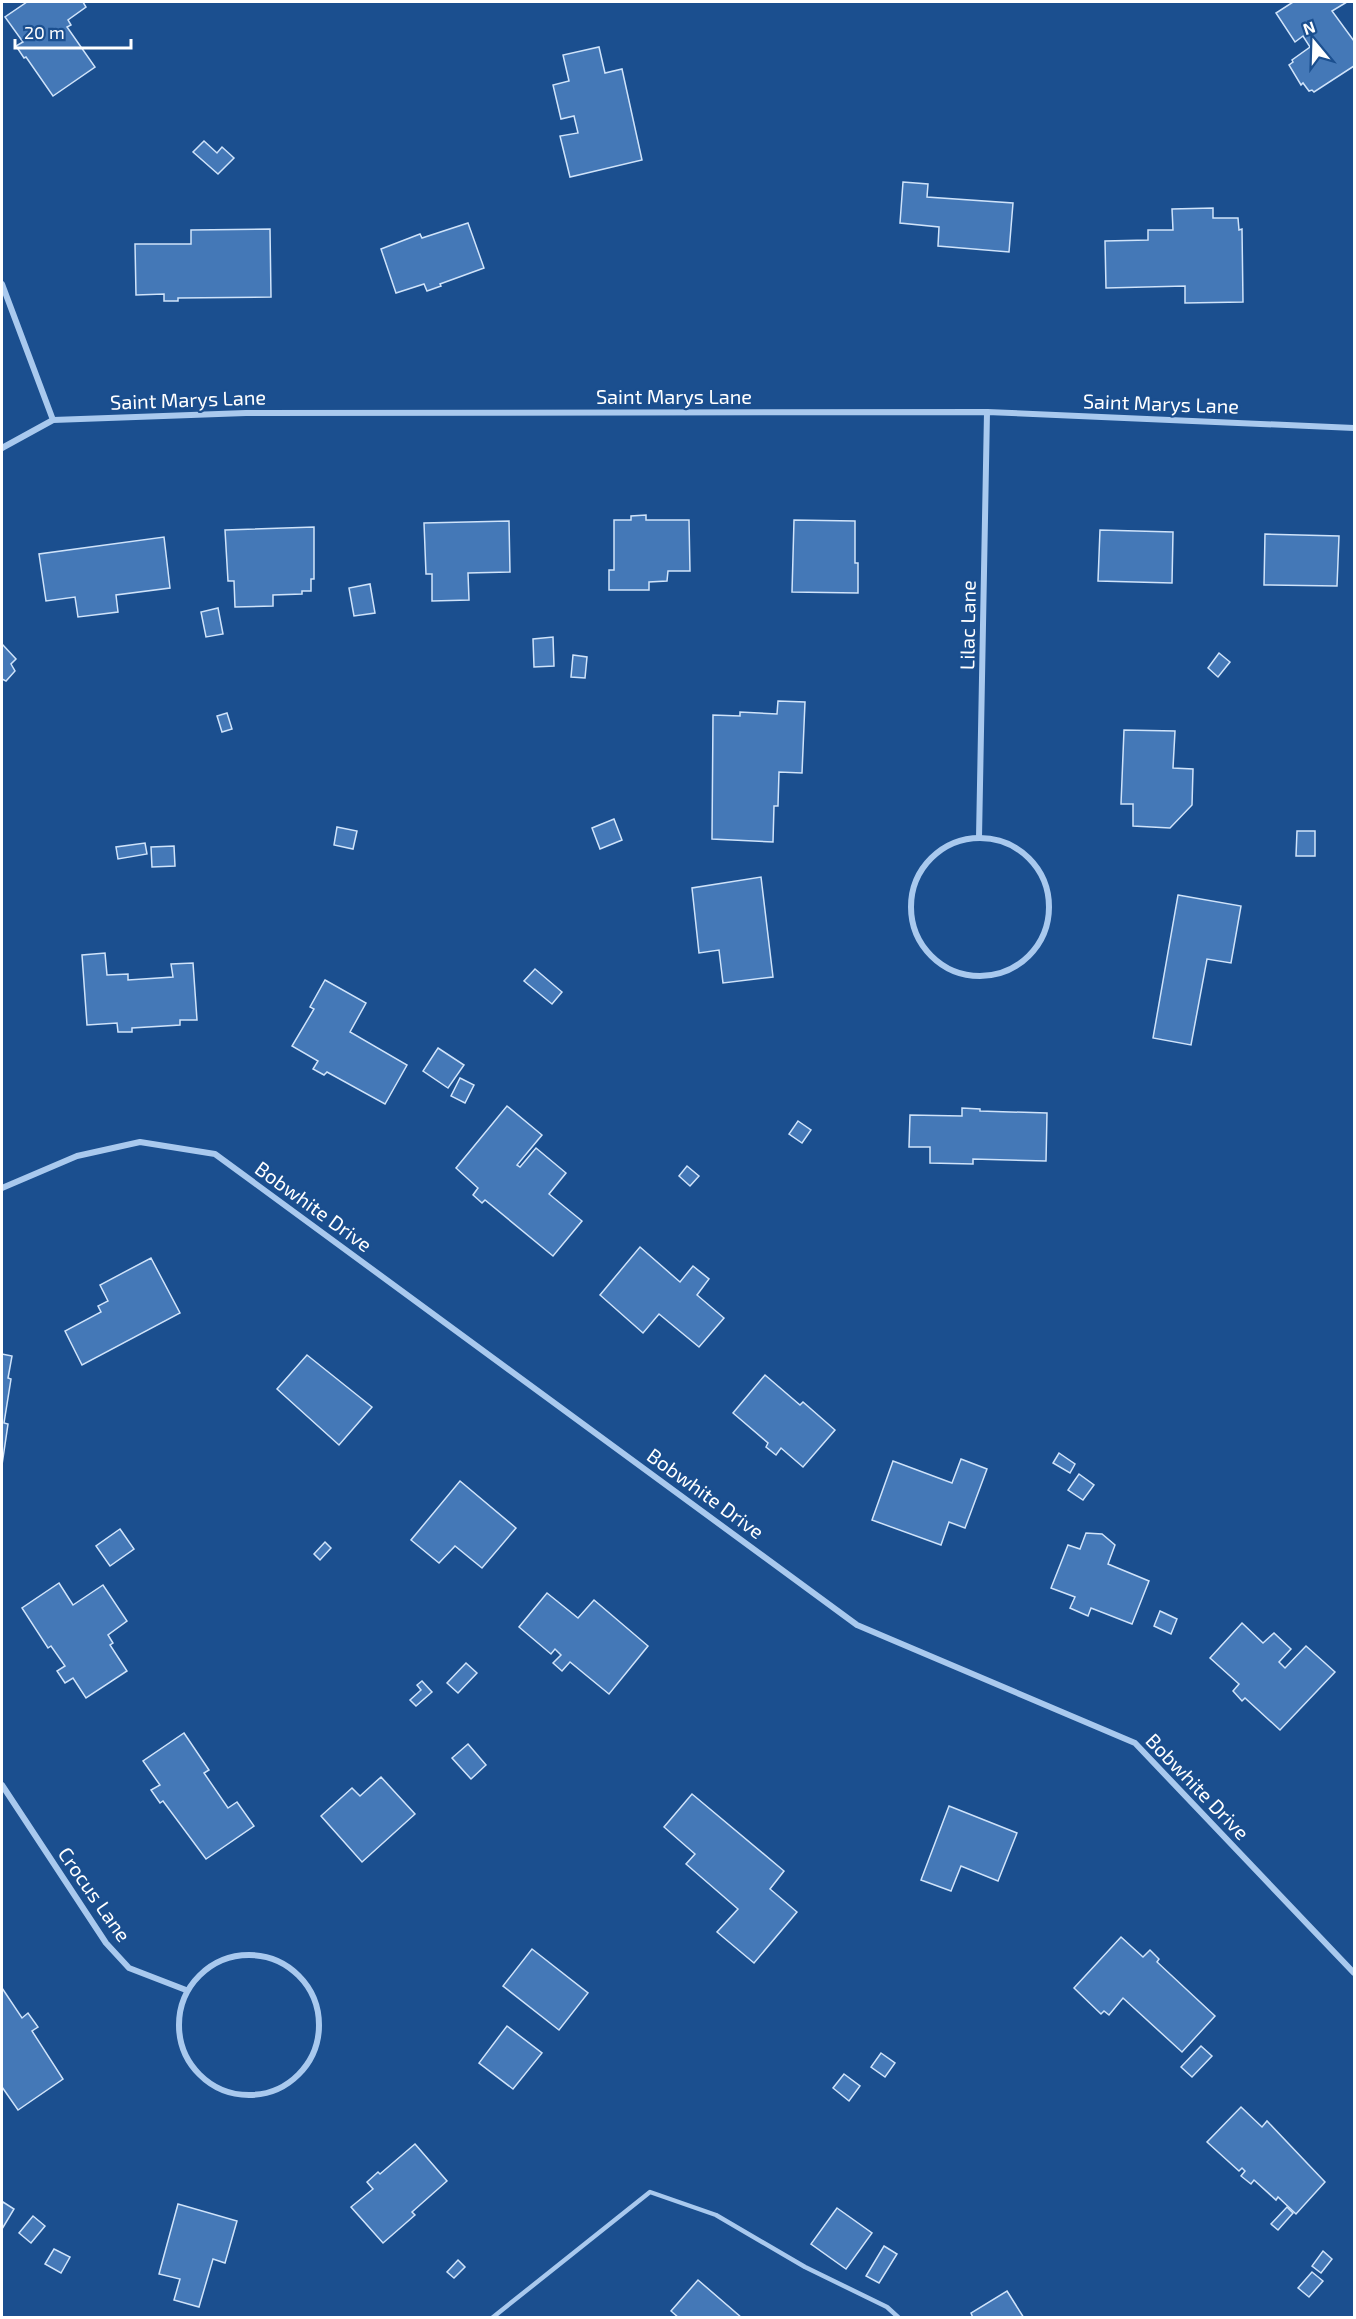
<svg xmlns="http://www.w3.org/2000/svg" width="1356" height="2319" viewBox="0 0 1356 2319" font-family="'Exo 2',sans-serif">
  <rect width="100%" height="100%" fill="#1b4f8f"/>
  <g fill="#4478b7" stroke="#cfe3fa" stroke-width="1.5">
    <polygon points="27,2 83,2 86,7 68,20 71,25 67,27 95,67 53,96 26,57 24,58 16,46 23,42 5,17"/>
    <polygon points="1293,2 1347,2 1332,11 1354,41 1354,66 1314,92 1312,90 1309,91 1303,83 1301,85 1289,65 1293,62 1292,60 1310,47 1303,36 1295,42 1276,13"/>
    <polygon points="599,47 605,73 622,69 642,160 570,177 560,136 578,133 574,116 561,119 553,85 569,81 563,55"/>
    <polygon points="204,141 217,153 222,147 234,158 218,174 193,152"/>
    <polygon points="903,182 928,184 927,197 1013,203 1009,252 938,246 939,227 900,223"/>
    <polygon points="1213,208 1213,218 1238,218 1239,230 1242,229 1243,302 1185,303 1185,286 1106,288 1105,241 1148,240 1148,230 1173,230 1172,209"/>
    <polygon points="468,223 484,268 440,284 441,286 427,291 424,284 396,293 381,249 420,234 422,238"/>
    <polygon points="270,229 271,297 178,298 178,301 164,301 164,294 136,295 135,244 191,244 191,230"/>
    <polygon points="646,515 646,520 689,520 690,571 668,571 667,581 649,582 649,590 609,590 609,570 614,570 614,520 631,520 631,516"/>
    <polygon points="794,520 855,521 855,563 858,563 858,593 792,592"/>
    <polygon points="509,521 510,572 468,573 469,600 432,601 432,574 426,574 424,523"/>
    <polygon points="314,527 314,579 311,579 311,591 302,591 302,594 273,595 273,606 235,607 234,581 228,581 225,530"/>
    <polygon points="1100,530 1173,532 1172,583 1098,581"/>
    <polygon points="1265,534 1339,536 1337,586 1264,585"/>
    <polygon points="164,537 170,588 116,595 118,612 78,617 75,597 46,601 39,554"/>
    <polygon points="370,584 375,613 354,616 349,588"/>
    <polygon points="218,608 223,634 206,637 201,612"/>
    <polygon points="553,637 554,666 534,667 533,639"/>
    <polygon points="2,644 16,659 11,664 15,671 6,681 2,679"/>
    <polygon points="1219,653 1230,662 1218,677 1208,668"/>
    <polygon points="573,655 587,657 585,678 571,677"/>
    <polygon points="778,701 805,702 802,773 779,772 778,806 774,806 773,842 712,839 713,715 740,716 740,712 777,714"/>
    <polygon points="227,713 232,729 222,732 217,716"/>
    <polygon points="1124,730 1175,731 1173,768 1193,769 1192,805 1170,828 1133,826 1133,804 1121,804"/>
    <polygon points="614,819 622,840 600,849 592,828"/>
    <polygon points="337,827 357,831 353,849 334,845"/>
    <polygon points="1297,831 1315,831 1315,856 1296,856"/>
    <polygon points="145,843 147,854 118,859 116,847"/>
    <polygon points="174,846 175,866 152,867 151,847"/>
    <polygon points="761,877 773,977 723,983 719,950 699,953 692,888"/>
    <polygon points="1178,895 1241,906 1231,963 1207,959 1191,1045 1153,1038"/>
    <polygon points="105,953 107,975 128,974 128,980 173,977 171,964 193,963 197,1020 180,1020 180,1025 132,1028 132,1032 118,1032 117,1023 87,1025 82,955"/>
    <polygon points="535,969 562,992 552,1004 524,981"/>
    <polygon points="325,980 366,1003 350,1032 407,1065 385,1104 327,1072 324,1075 313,1069 318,1061 292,1046 314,1009 310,1007"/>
    <polygon points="438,1048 464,1065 448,1088 423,1071"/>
    <polygon points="460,1078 474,1085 465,1103 451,1096"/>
    <polygon points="507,1106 542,1135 517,1165 520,1167 536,1148 566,1173 549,1194 582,1221 553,1256 485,1200 482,1203 473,1195 478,1188 456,1168"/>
    <polygon points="962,1108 980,1109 980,1111 1047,1113 1046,1161 973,1159 973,1164 930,1163 930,1147 909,1147 910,1115 962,1116"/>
    <polygon points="798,1121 811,1130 802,1143 789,1134"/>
    <polygon points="687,1166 699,1176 690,1186 679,1176"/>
    <polygon points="640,1247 680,1282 693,1266 709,1279 697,1295 724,1318 699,1347 659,1314 643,1333 600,1295"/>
    <polygon points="151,1258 180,1313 82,1365 65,1331 101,1312 98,1306 108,1301 100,1285"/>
    <polygon points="2,1354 12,1356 8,1378 11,1379 4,1423 8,1424 2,1465"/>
    <polygon points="307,1355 372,1407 339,1445 277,1389"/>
    <polygon points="765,1375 800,1405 803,1402 835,1430 803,1467 781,1448 776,1455 766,1447 768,1443 733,1413"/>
    <polygon points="1059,1453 1075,1464 1070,1473 1053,1463"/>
    <polygon points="961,1459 987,1469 965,1528 949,1522 941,1545 872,1520 893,1461 952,1483"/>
    <polygon points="1079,1474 1094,1485 1083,1500 1068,1490"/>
    <polygon points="460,1481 516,1528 482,1568 455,1546 439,1563 411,1540"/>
    <polygon points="120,1529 134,1549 110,1566 96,1546"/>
    <polygon points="1086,1533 1102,1534 1115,1545 1108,1564 1149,1581 1132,1624 1091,1608 1088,1616 1070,1608 1075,1597 1051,1588 1068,1545 1080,1549"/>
    <polygon points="325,1542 331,1548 320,1560 314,1554"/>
    <polygon points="59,1583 73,1605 103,1585 127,1621 108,1635 113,1643 110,1645 127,1671 86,1698 73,1678 65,1683 57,1671 65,1666 51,1646 48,1648 22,1608"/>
    <polygon points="547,1593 578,1618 594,1600 648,1646 609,1694 570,1662 562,1671 553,1663 561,1655 555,1649 551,1654 519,1627"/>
    <polygon points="1160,1611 1177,1619 1171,1634 1154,1626"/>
    <polygon points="1242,1623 1263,1643 1274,1633 1291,1649 1279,1662 1285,1668 1306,1646 1335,1672 1280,1730 1245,1698 1242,1701 1233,1691 1239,1684 1210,1658"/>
    <polygon points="466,1663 477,1673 458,1693 447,1683"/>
    <polygon points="422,1681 432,1692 416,1706 410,1700 421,1690 417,1685"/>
    <polygon points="184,1733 209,1770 204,1773 228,1808 237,1802 254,1826 206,1859 163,1801 160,1803 151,1790 160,1785 143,1761"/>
    <polygon points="468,1744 486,1765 471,1779 452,1758"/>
    <polygon points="381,1777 415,1814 362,1862 321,1816 352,1788 360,1796"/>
    <polygon points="692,1794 784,1871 770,1889 797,1912 754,1963 717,1932 738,1909 686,1864 695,1854 664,1827"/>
    <polygon points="949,1806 1017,1833 998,1881 961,1866 951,1891 921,1880"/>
    <polygon points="1121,1937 1143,1957 1150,1950 1159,1959 1157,1962 1215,2016 1182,2052 1123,1998 1109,2015 1104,2011 1101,2014 1074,1988"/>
    <polygon points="532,1949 588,1993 559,2030 503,1986"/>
    <polygon points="2,1988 22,2018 28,2013 38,2027 32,2031 63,2079 18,2110 2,2087"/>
    <polygon points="507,2026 542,2053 513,2089 479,2063"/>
    <polygon points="1201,2046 1212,2056 1192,2077 1181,2067"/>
    <polygon points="881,2053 895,2063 885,2077 871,2067"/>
    <polygon points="844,2074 860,2086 849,2101 833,2088"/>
    <polygon points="1241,2107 1262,2127 1267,2121 1325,2182 1296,2214 1278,2197 1276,2200 1254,2180 1251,2184 1241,2176 1245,2171 1242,2168 1239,2171 1207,2142"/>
    <polygon points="415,2144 447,2181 412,2212 415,2215 383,2243 351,2207 373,2189 367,2182 378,2172 380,2174"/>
    <polygon points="3,2202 14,2209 2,2229 2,2205"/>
    <polygon points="178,2204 237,2221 225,2263 213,2259 199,2307 174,2300 180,2279 159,2274"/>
    <polygon points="1287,2207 1293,2213 1278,2230 1271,2224"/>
    <polygon points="837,2208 872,2233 846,2269 811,2244"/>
    <polygon points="33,2216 45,2226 31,2243 19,2233"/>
    <polygon points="884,2246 897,2254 879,2283 866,2276"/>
    <polygon points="54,2249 70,2257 61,2273 45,2264"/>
    <polygon points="1323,2251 1332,2259 1321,2273 1312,2266"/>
    <polygon points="458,2260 465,2267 454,2278 447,2272"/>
    <polygon points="1312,2272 1323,2281 1309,2297 1298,2288"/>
    <polygon points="698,2280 742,2318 679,2318 671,2311"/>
    <polygon points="1007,2291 1024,2318 973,2318 971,2313"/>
  </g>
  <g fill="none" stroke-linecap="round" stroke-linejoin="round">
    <polyline stroke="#a9c9ee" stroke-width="4.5" points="492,2318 650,2192 716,2215 805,2267 887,2307 899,2318"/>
    <g stroke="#a9c9ee" stroke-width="6">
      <polyline points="2,284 53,420"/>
      <polyline points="2,448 53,420 246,413 987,412 1354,428"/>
      <circle cx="980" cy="907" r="69"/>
      <polyline points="979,838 987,412"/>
      <polyline points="2,1188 77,1156 140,1142 215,1154 857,1625 1135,1743 1354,1973"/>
      <polyline points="2,1785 106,1943 129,1968 186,1990"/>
      <circle cx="249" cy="2025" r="70"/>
    </g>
  </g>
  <g text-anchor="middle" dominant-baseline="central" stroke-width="4.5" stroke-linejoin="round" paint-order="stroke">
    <g font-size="20" fill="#fff" stroke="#1b4f8f">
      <text x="674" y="396">Saint Marys Lane</text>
      <text transform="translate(188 399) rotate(-2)">Saint Marys Lane</text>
      <text transform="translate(1161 403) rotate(2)">Saint Marys Lane</text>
      <text transform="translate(967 625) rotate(-89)">Lilac Lane</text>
      <text transform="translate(314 1206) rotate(36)">Bobwhite Drive</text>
      <text transform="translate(706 1493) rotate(36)">Bobwhite Drive</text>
      <text transform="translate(1198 1786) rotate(46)">Bobwhite Drive</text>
      <text transform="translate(95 1894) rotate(55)">Crocus Lane</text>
    </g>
  </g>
  <rect width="1356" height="2319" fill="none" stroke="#ffffff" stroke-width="6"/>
  <g transform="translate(1314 42) rotate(341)" stroke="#1b4f8f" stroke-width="4.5" paint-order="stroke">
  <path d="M0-4.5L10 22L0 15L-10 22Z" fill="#ffffff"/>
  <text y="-9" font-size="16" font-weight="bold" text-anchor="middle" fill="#ffffff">N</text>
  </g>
  <path d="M15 39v9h116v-9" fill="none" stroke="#ffffff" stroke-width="3"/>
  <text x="24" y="39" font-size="18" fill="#ffffff" stroke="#1b4f8f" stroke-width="4.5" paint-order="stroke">20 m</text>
</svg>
